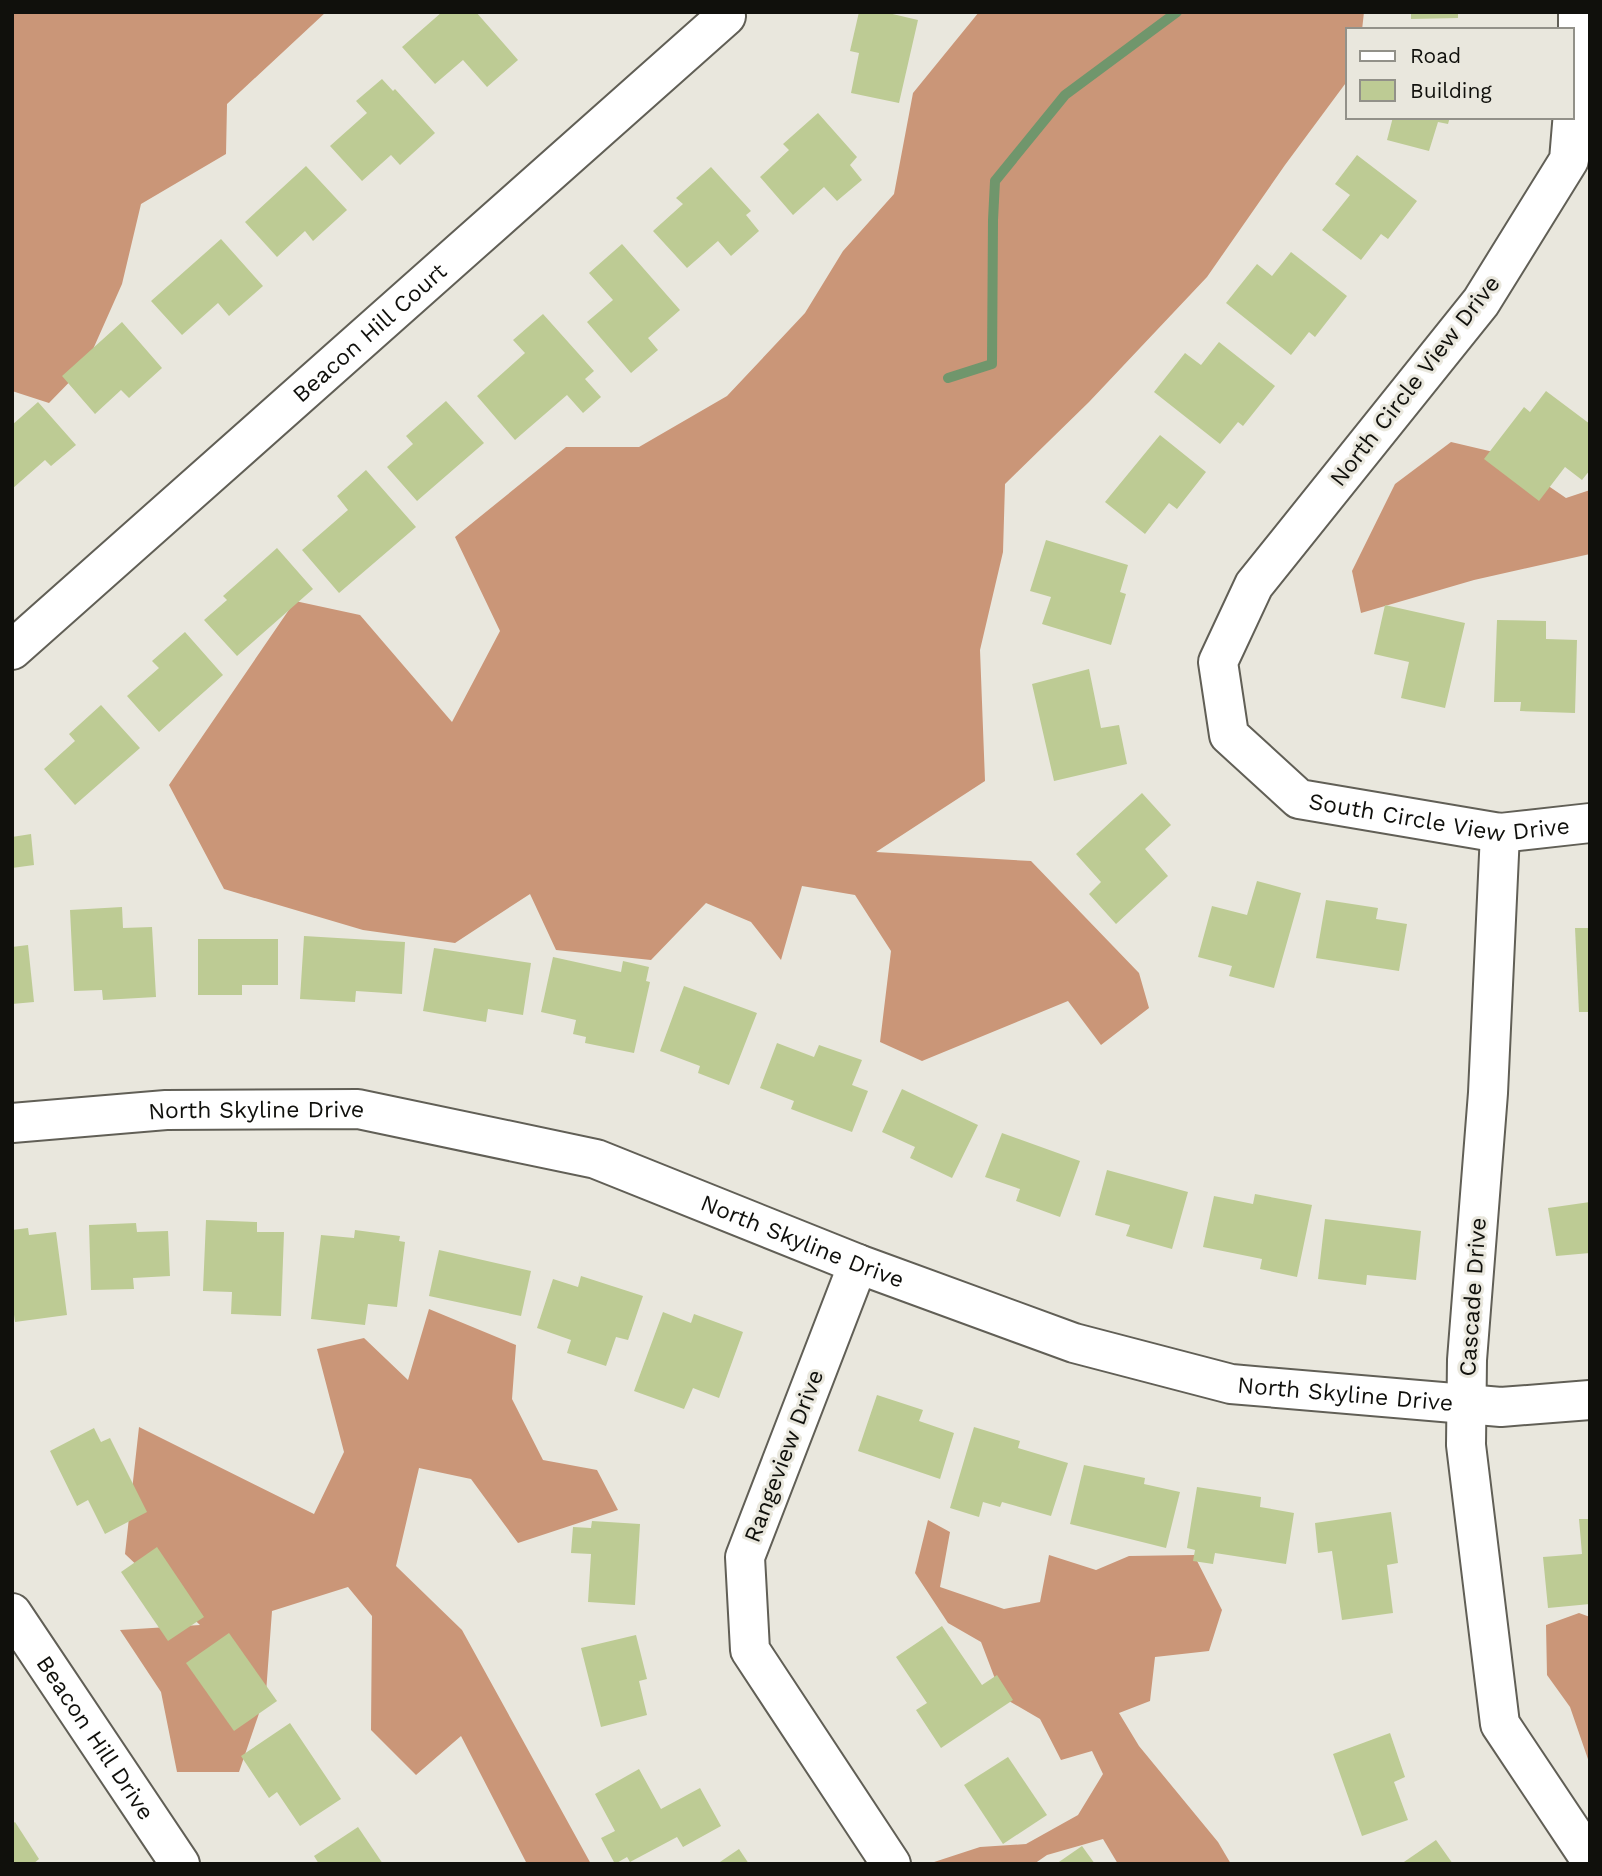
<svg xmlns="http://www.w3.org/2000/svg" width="1602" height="1876" viewBox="0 0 1602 1876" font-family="'Work Sans',sans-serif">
  <rect width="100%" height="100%" fill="#e9e7dd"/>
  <g fill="#ca9678">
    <polygon points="12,12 326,12 227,104 226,154 141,204 122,284 86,365 49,403 12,391"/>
    <polygon points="979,12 1364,12 1362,30 1348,30 1348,80 1285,165 1207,277 1089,402 1005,484 1003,552 980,650 985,781 876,852 1031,861 1139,973 1149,1008 1101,1045 1068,1001 922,1061 880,1042 891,951 855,895 802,886 781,960 751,922 706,903 651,960 556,950 530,894 455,943 363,930 224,889 169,785 295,601 360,615 452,722 500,631 455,537 566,447 639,447 727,396 805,313 843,251 894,194 913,93"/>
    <polygon points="1451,442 1502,454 1566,498 1590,490 1590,554 1474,580 1361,613 1352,571 1395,484"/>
    <polygon points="429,1309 516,1345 512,1399 543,1460 597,1470 618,1510 518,1543 471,1479 419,1468 396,1566 462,1630 591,1864 527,1864 461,1736 416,1775 371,1730 372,1616 348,1587 272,1611 266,1693 239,1772 177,1772 161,1692 120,1630 200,1625 125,1554 139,1427 314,1514 344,1452 317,1349 364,1338 408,1380"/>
    <polygon points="928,1520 950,1532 940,1587 1004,1609 1040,1602 1049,1555 1096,1570 1129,1556 1194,1555 1222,1610 1209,1651 1155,1657 1150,1701 1119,1713 1139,1746 1218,1842 1231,1864 1118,1864 1103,1839 1047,1855 1034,1864 928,1864 980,1847 1026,1844 1078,1815 1103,1774 1092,1751 1061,1760 1040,1719 1002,1697 981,1642 948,1623 915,1573"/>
    <polygon points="1579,1613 1590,1617 1590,1765 1570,1707 1547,1675 1546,1625"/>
  </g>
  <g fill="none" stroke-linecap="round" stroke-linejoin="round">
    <polyline stroke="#70966c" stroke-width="10" points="948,378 992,364 993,220 995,181 1065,95 1177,12"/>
  </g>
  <g fill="#bdcb94">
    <polygon points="442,12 476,12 518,60 487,87 463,60 435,84 402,47"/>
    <polygon points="859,12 884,12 918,20 899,103 851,93 859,53 850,51"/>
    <polygon points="1411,12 1458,12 1458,18 1411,19"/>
    <polygon points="382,79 393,91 395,89 435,133 400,165 391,155 362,181 330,146 367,113 356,101"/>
    <polygon points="818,113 857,157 850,165 862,180 837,201 824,187 793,215 760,177 789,150 783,144"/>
    <polygon points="1393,117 1450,117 1448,124 1438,122 1429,151 1387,140"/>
    <polygon points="1357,155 1417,201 1388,239 1381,234 1361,260 1322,230 1350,195 1335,184"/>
    <polygon points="306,166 347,210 313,241 305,231 277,257 245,222"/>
    <polygon points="711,167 751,211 746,215 759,231 731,256 718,241 687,268 653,231 683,204 676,198"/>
    <polygon points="221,239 263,286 229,316 218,303 182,335 151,301"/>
    <polygon points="622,244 680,310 648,338 658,350 631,373 587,322 613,300 589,273"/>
    <polygon points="1291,252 1347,296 1315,337 1309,332 1291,355 1226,303 1257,264 1272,276"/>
    <polygon points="543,314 594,371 585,379 601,397 583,413 567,395 515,440 477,396 525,353 513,340"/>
    <polygon points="122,322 162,368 129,398 121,390 95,414 62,376"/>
    <polygon points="1219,342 1275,386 1243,426 1238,422 1220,444 1154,392 1185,353 1201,365"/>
    <polygon points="1546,391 1590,424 1590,470 1582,480 1565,467 1539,501 1484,459 1524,407 1530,412"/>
    <polygon points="446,401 484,443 417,501 387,467 413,444 406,436"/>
    <polygon points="38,402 76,445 51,466 45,460 12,489 12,425"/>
    <polygon points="1160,435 1206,472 1177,509 1169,503 1145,534 1105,502"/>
    <polygon points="366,470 416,527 339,593 302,550 348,510 337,496"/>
    <polygon points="1046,540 1128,565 1120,592 1126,594 1111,645 1042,624 1051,597 1030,591"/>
    <polygon points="277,548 313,589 237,656 204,620 227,600 223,596"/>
    <polygon points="1385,605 1465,623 1445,708 1401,698 1409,662 1374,654"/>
    <polygon points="1497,620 1546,621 1546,639 1577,640 1575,713 1520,711 1521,702 1494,702"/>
    <polygon points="185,632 223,675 159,732 127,696 159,668 152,661"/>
    <polygon points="1089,669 1101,728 1119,725 1127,764 1054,781 1032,684"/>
    <polygon points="101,705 140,748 75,805 44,769 75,741 69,734"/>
    <polygon points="1142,793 1171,825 1145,849 1168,876 1116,924 1089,894 1101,882 1076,854"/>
    <polygon points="31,834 34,865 12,868 12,837"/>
    <polygon points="1257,881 1301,893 1274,988 1229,976 1232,966 1198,957 1212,906 1247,915"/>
    <polygon points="1326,900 1378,908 1376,919 1407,924 1399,971 1316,958"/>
    <polygon points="122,907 123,928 152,927 156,997 103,1000 102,990 74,991 70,910"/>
    <polygon points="1575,928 1590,928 1590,1012 1579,1012"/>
    <polygon points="304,936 405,942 402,994 356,991 355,1002 300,999"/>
    <polygon points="198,939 278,939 278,985 242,985 242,995 198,995"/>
    <polygon points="28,945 34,1002 12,1004 12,947"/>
    <polygon points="434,948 531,963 523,1015 488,1009 486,1022 423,1011"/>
    <polygon points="553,957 621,972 623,961 649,967 646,981 650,982 634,1053 585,1043 586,1037 573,1034 576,1020 541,1012"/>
    <polygon points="684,986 757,1013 729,1085 698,1073 700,1066 660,1051"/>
    <polygon points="777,1043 814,1057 819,1045 862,1060 852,1085 868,1091 852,1132 791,1109 794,1101 760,1088"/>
    <polygon points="902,1089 978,1125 952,1178 910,1158 915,1147 882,1132"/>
    <polygon points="1002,1133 1080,1161 1060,1217 1016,1201 1020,1189 985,1177"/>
    <polygon points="1107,1170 1188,1192 1172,1249 1126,1236 1130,1225 1095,1215"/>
    <polygon points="1255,1194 1312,1205 1297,1277 1260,1269 1262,1259 1203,1247 1214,1196 1253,1204"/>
    <polygon points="1590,1202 1590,1253 1556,1256 1548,1208"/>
    <polygon points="1325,1219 1421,1231 1416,1280 1367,1275 1366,1285 1318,1279"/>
    <polygon points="206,1220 257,1222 257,1232 284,1232 281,1316 231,1314 232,1292 203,1291"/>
    <polygon points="136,1223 137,1232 168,1231 170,1276 133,1278 134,1289 91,1290 89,1225"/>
    <polygon points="28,1228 29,1235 56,1232 67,1315 15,1322 12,1300 12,1230"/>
    <polygon points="355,1230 400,1236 399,1241 405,1242 397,1307 368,1304 365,1325 311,1319 321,1235 354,1238"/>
    <polygon points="439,1250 531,1271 521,1316 429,1296"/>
    <polygon points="581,1276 643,1296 628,1340 616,1337 606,1366 567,1353 571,1340 537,1328 553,1279 578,1287"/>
    <polygon points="663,1312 691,1323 694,1314 743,1332 719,1398 693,1388 684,1409 634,1391"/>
    <polygon points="877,1395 923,1410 919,1421 954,1433 940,1479 858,1451"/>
    <polygon points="974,1427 1020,1441 1018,1448 1068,1463 1051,1516 1002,1502 1000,1507 983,1502 979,1517 950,1508"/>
    <polygon points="94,1428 101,1442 110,1438 147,1512 105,1534 88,1500 77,1506 50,1451"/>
    <polygon points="1084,1465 1145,1478 1144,1484 1180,1492 1166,1548 1070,1524"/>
    <polygon points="1197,1487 1261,1497 1260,1507 1294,1513 1286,1564 1215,1553 1213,1564 1193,1561 1195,1550 1187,1548"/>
    <polygon points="1391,1512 1398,1563 1387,1565 1393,1613 1342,1620 1332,1551 1318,1553 1315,1523"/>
    <polygon points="1579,1519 1590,1519 1590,1604 1548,1608 1543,1557 1582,1554"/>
    <polygon points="592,1521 640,1524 635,1605 588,1602 591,1554 571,1553 573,1527 591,1528"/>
    <polygon points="157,1547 204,1617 168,1641 121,1572"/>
    <polygon points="942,1626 982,1685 997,1675 1013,1700 941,1748 916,1710 927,1703 896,1657"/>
    <polygon points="229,1633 277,1701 234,1731 186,1663"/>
    <polygon points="636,1635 647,1679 639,1681 647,1715 601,1727 581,1648"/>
    <polygon points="290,1723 341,1799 300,1826 277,1792 269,1798 241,1756"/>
    <polygon points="1390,1733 1405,1777 1394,1782 1408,1820 1362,1836 1333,1754"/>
    <polygon points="1008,1757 1047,1815 1003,1844 964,1785"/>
    <polygon points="639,1769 661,1809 700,1788 721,1826 683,1847 677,1837 630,1862 627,1857 615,1864 601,1838 615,1831 595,1794"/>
    <polygon points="15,1822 39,1859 33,1864 12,1864 12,1824"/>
    <polygon points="358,1827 383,1864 319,1864 314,1856"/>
    <polygon points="1436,1840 1453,1864 1401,1864"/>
    <polygon points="1082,1846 1095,1864 1056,1864"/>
    <polygon points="739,1849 749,1864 717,1864"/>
  </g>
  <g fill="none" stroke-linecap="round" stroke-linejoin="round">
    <g stroke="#615f56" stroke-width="42">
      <g id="street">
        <path id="s1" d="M 1578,12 L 1578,53 L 1569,160 L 1481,302 L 1254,585 L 1218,662 L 1229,735 L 1299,799 L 1500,833 L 1590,823"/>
        <path id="s2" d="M 12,650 L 726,16"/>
        <polyline points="1500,833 1488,1093 1467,1360 1466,1445 1500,1724 1590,1859"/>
        <path id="s3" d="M 12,1123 L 166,1110 L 358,1109 L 596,1159 L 858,1264 L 1074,1343 L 1231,1384 L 1501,1407 L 1590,1400"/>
        <polyline points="858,1264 745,1557 750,1650 891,1864"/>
        <path id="s4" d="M 12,1613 L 180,1864"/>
      </g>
    </g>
    <use href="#street" stroke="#fff" stroke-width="38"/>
  </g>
  <g text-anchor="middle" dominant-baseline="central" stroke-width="6" stroke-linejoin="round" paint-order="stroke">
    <g font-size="23" fill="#10100c" stroke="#e9e7dd">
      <text stroke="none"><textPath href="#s2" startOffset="478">Beacon Hill Court</textPath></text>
      <text transform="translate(1415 381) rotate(-52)">North Circle View Drive</text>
      <text stroke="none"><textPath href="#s1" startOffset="1074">South Circle View Drive</textPath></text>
      <text stroke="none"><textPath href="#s3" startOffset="245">North Skyline Drive</textPath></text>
      <text stroke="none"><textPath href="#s3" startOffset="812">North Skyline Drive</textPath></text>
      <text transform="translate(1473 1297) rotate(-86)">Cascade Drive</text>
      <text stroke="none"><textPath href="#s3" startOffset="1379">North Skyline Drive</textPath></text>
      <text transform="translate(784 1456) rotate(-69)">Rangeview Drive</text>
      <text stroke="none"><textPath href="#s4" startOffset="150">Beacon Hill Drive</textPath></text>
    </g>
  </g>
  <rect width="1602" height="1876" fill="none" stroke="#10100c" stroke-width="28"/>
  <rect x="1346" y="28" width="228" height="91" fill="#e9e7dd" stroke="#929189" stroke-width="2"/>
  <rect x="1360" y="51" width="35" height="10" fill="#ffffff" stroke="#929189" stroke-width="2"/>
  <text x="1410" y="63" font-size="21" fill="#10100c">Road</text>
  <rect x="1360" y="80" width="35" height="21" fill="#bdcb94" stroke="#929189" stroke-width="2"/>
  <text x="1410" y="98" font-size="21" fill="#10100c">Building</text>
</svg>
